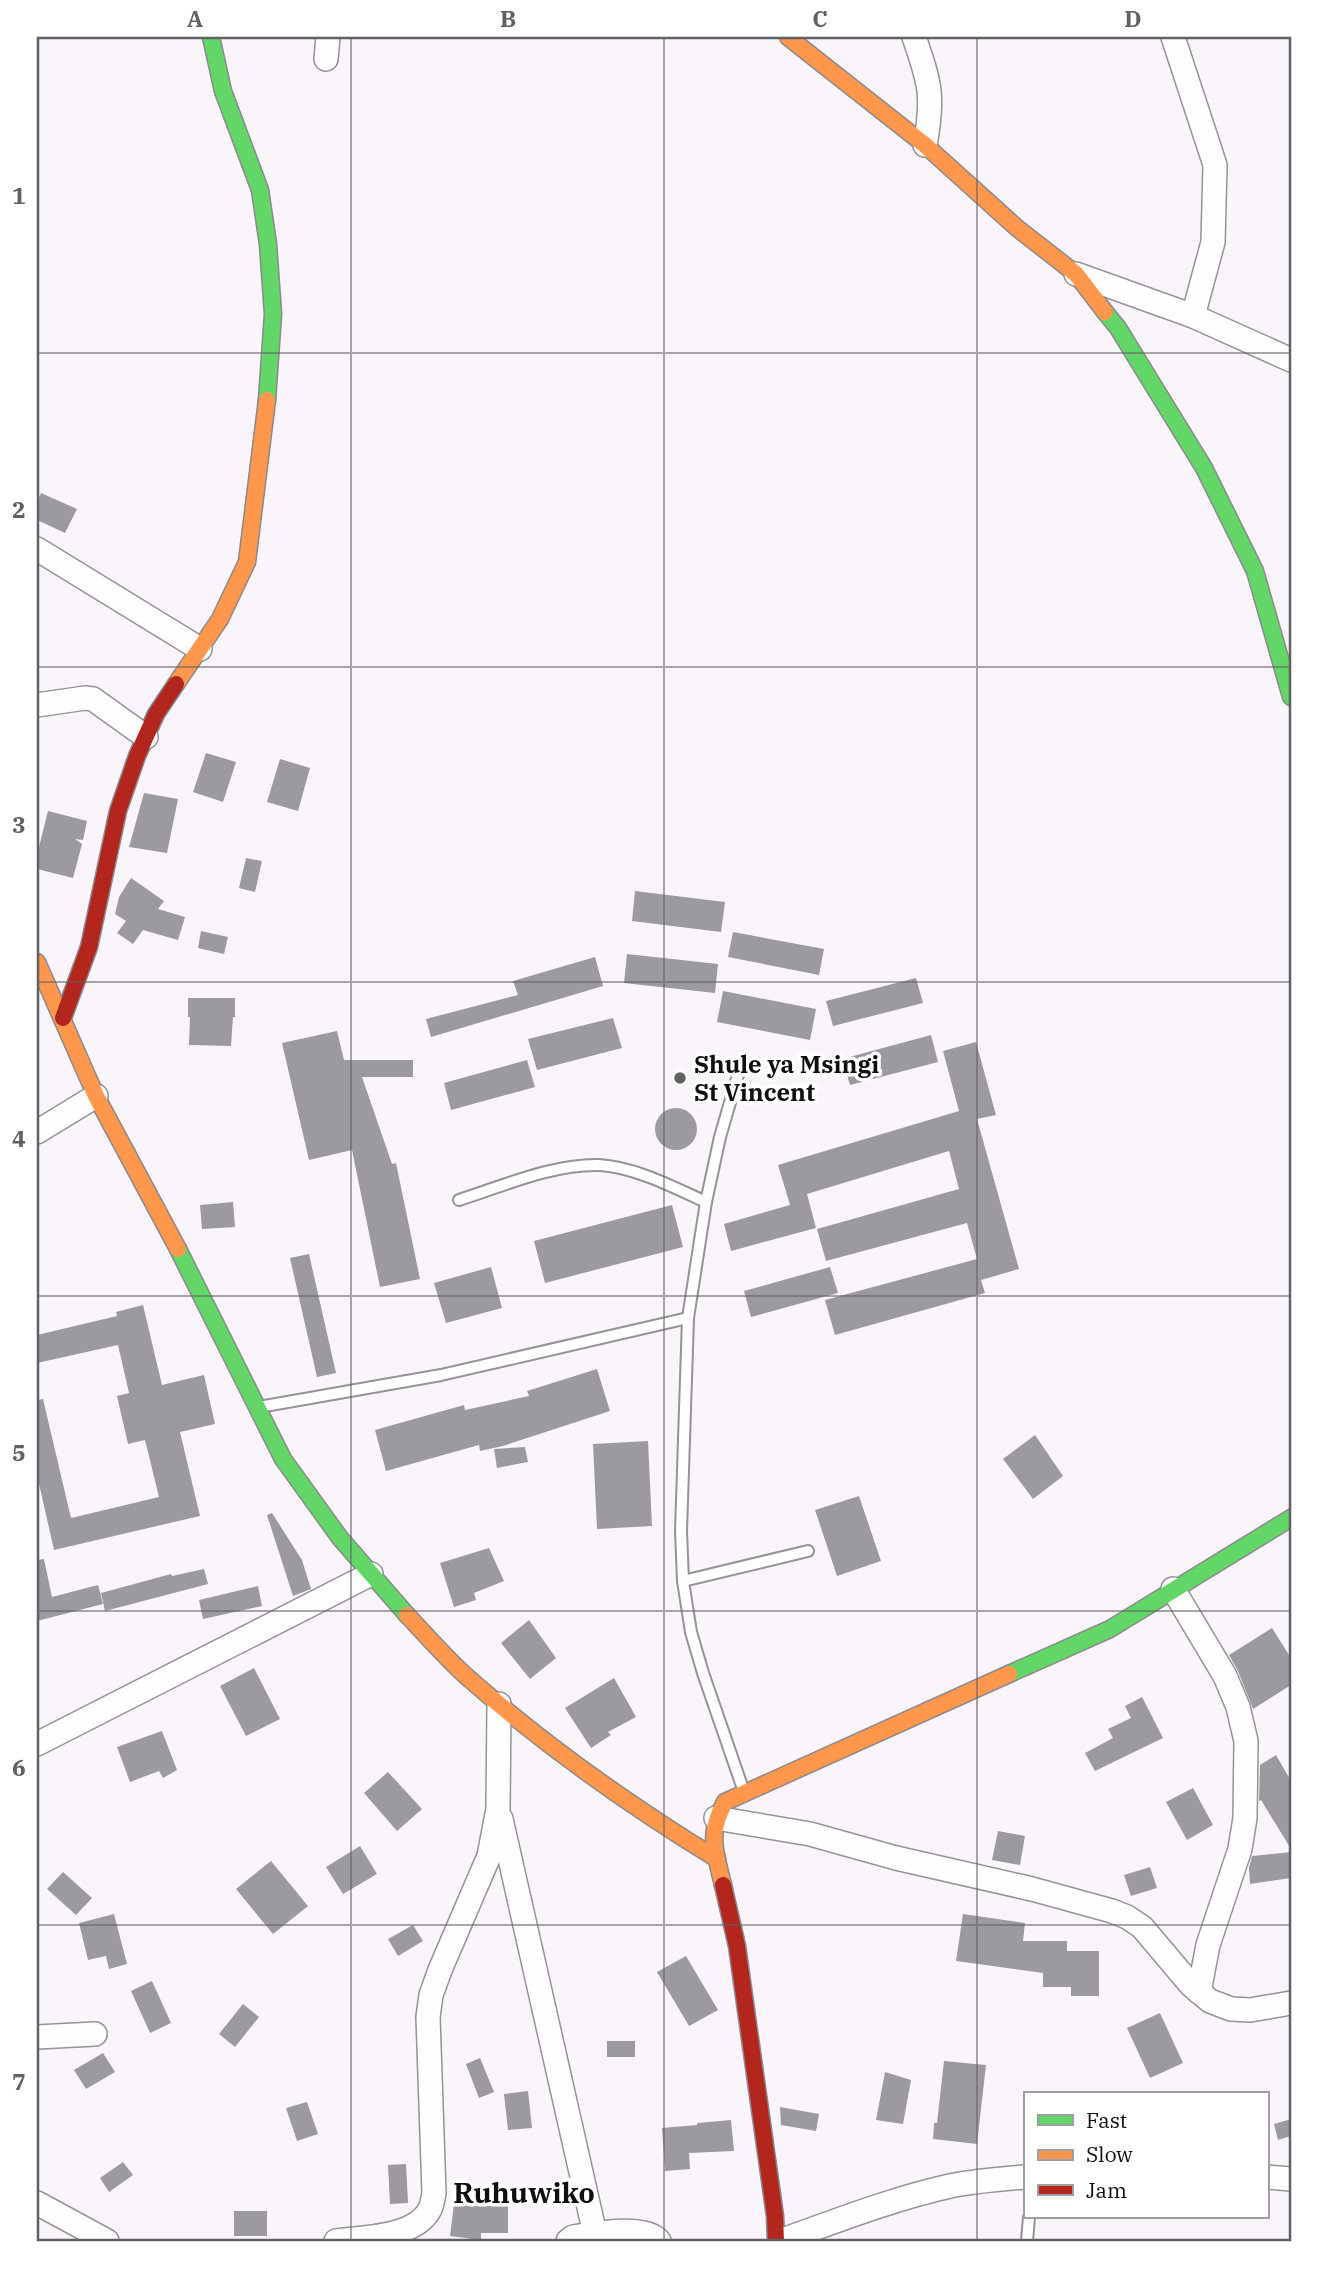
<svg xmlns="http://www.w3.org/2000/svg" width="1328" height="2278" viewBox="0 0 1328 2278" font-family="'IBM Plex Serif',serif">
  <rect width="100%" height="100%" fill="#faf5fb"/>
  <g fill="#9d9a9f">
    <polygon points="41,493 77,509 65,533 37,520 37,502"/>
    <polygon points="206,753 236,762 223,802 193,792"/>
    <polygon points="280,759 310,768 298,811 267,802"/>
    <polygon points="144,793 178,799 167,853 129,847"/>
    <polygon points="48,811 87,821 83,840 75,839 82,844 73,878 37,869 37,855"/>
    <polygon points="246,858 262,861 255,892 239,888"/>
    <polygon points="131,878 164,901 158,909 185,917 178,940 143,930 133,944 117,933 126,921 115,914 119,897"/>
    <polygon points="635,891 725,902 721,932 632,921"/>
    <polygon points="201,931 228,937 224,954 198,948"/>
    <polygon points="733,932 824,949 819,975 728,957"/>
    <polygon points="627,954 718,964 715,993 624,983"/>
    <polygon points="595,957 603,986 431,1037 426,1019 518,995 513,981"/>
    <polygon points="916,978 923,1003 833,1026 826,1001"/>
    <polygon points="723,991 816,1009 810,1040 717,1022"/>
    <polygon points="188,998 235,998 235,1017 233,1017 231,1046 189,1045 190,1017 188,1017"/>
    <polygon points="613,1018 622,1048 537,1070 528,1039"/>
    <polygon points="337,1031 344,1060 413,1060 413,1077 362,1077 392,1164 396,1163 420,1279 380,1287 352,1150 309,1160 282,1043"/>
    <polygon points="931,1035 938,1062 850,1085 842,1059"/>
    <polygon points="976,1042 996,1115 977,1119 1019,1269 981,1280 985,1293 835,1335 825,1300 977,1259 967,1223 826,1261 817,1229 959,1189 949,1151 807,1194 816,1228 731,1251 724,1224 790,1205 778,1165 959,1111 943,1051"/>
    <polygon points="527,1060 535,1087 451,1110 444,1083"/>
    <circle cx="676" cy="1129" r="21"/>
    <polygon points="233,1202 235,1227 202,1229 200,1205"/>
    <polygon points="672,1205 683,1247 545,1283 534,1241"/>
    <polygon points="309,1254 336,1373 317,1377 290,1258"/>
    <polygon points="491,1267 502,1308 446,1323 434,1283"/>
    <polygon points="830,1267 838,1293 751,1317 744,1291"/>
    <polygon points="143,1305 162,1385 204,1375 215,1424 180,1432 200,1516 54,1550 37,1475 37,1400 43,1399 71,1518 159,1497 145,1440 128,1444 117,1396 129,1393 118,1345 37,1363 37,1335 117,1316 116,1312"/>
    <polygon points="597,1369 610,1411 503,1446 480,1451 479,1445 386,1471 375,1430 464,1405 465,1410 529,1396 527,1391"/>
    <polygon points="1035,1435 1063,1476 1033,1499 1003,1459"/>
    <polygon points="648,1441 652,1526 597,1529 593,1444"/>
    <polygon points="525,1447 528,1462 497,1468 494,1449"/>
    <polygon points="859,1496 881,1561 837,1576 815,1510"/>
    <polygon points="272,1513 302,1560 311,1589 306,1591 293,1596 267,1515"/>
    <polygon points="489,1548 504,1581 474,1593 476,1600 454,1607 440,1563"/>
    <polygon points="44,1559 52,1597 98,1585 103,1604 37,1621 37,1560"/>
    <polygon points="204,1569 208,1584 105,1611 101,1593 171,1574 172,1576"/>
    <polygon points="258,1586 262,1606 203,1619 199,1600"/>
    <polygon points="529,1620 556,1658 530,1679 501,1643"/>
    <polygon points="1272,1628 1291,1658 1291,1685 1253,1709 1238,1671 1229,1655"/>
    <polygon points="254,1668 280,1719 246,1736 220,1686"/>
    <polygon points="614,1678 636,1717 608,1732 611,1735 591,1748 565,1708"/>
    <polygon points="1142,1697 1163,1738 1095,1771 1085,1753 1113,1738 1108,1729 1131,1718 1125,1706"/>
    <polygon points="162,1731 177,1770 163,1778 159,1771 130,1782 117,1747"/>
    <polygon points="1276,1755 1291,1781 1291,1849 1261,1800 1259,1801 1260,1765"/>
    <polygon points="388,1772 422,1809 397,1831 364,1793"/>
    <polygon points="1193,1788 1213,1825 1187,1840 1166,1802"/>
    <polygon points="998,1831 1025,1836 1020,1865 992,1860"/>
    <polygon points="360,1846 377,1874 343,1894 326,1867"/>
    <polygon points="1291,1852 1291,1878 1250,1884 1249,1868 1252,1856"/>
    <polygon points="271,1861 308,1906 273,1934 236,1889"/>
    <polygon points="1150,1867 1157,1888 1131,1896 1124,1875"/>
    <polygon points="63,1872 92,1898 76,1915 47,1889"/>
    <polygon points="114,1914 127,1964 109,1969 106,1956 88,1960 79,1923"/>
    <polygon points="963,1914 1025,1923 1023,1941 1067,1941 1067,1951 1099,1951 1099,1996 1071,1996 1071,1987 1043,1987 1043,1973 956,1961"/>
    <polygon points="413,1925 423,1941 398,1956 388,1939"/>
    <polygon points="686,1956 718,2010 689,2026 657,1972"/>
    <polygon points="152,1981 171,2023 150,2033 131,1991"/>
    <polygon points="243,2004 259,2017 235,2047 219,2034"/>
    <polygon points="1160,2013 1183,2063 1150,2078 1127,2028"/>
    <rect x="607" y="2041" width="28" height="16"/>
    <polygon points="103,2053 115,2072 86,2089 74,2070"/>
    <polygon points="480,2058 494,2092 479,2098 466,2064"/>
    <polygon points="944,2061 986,2065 977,2144 933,2139 934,2123 937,2123"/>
    <polygon points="885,2072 911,2080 903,2124 876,2120"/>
    <polygon points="528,2091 532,2128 508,2130 504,2094"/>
    <polygon points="307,2102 318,2134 297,2141 286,2108"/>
    <polygon points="780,2107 819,2114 816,2131 781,2125"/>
    <polygon points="1291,2119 1291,2136 1278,2140 1274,2124"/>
    <polygon points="731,2120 734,2151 689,2153 690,2169 665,2171 662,2128 697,2125 697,2123"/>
    <polygon points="123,2162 133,2175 109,2192 100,2178"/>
    <polygon points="406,2164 408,2203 390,2204 388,2165"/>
    <polygon points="489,2192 508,2192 508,2233 481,2233 481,2240 450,2236 455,2196 489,2202"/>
    <rect x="234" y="2211" width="33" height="25"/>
  </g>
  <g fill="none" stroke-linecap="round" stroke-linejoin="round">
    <g stroke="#959395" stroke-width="14">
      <g id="lane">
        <polyline points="740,1068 720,1137 706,1202 688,1318 681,1531 683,1581 691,1632 703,1673 743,1789"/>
        <path d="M 459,1200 C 503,1186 552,1164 599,1165 C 635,1167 673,1187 706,1202"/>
        <polyline points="259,1407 441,1375 688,1318"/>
        <polyline points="683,1581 808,1551"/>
        <polyline points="1027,2241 1029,2217"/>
      </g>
    </g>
    <g stroke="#959395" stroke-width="26">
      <g id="street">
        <path d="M 914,37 C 930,83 934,96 925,145"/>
        <polyline points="1173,37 1215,165 1213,242 1193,316"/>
        <polyline points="326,59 328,37"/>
        <polyline points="1076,274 1193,316 1291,360"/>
        <polyline points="37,549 200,649"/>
        <polyline points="37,705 85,698 93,699 146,737"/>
        <polyline points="37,1132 96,1096"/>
        <polyline points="1173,1589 1225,1676 1238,1707 1246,1741 1245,1818 1240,1849 1208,1945 1199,1992"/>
        <polyline points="37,1744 371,1574"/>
        <polyline points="716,1818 810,1834 896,1858 1032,1889 1112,1911 1127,1917 1142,1927 1191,1985 1210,2001 1231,2009 1250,2010 1291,2003"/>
        <polyline points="501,1819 595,2234"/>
        <polyline points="37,2037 95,2034"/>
        <polyline points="1267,2177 1291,2179"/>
        <polyline points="37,2203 107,2241"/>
        <path d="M 336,2241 C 364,2237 415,2238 430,2209 C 432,2205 433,2198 434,2193 L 428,2017 L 431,1995 L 440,1970 L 489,1856 L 498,1809 L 499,1704"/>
        <path d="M 568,2241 L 573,2237 C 594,2234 645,2224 659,2241"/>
        <path d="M 780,2241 C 836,2221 892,2199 950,2186 C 975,2181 1000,2179 1025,2177"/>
      </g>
    </g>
    <g stroke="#8b898c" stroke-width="19">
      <g id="fast">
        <polyline points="211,37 223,91 260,190 268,244 273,314 267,400"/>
        <polyline points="1105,312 1118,328 1204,468 1255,571 1291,697"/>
        <polyline points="178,1249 283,1459 340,1538 407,1615"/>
        <polyline points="1009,1674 1110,1629 1291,1518"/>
      </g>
    </g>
    <g stroke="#8b898c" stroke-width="19">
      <g id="slow">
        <polyline points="788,37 925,145 1017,228 1076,274 1105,312"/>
        <polyline points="176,684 220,619 247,562 267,400"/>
        <polyline points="37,962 96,1096 178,1249"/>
        <path d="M 407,1615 C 426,1635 445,1657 466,1676 C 544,1745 629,1805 717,1859"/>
        <path d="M 723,1885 C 715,1851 707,1834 725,1802 L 1009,1674"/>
      </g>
    </g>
    <g stroke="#8b898c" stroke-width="19">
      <g id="jam">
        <polyline points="63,1018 89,947 118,811 137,756 156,714 176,684"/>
        <polyline points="723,1885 737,1946 775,2216 776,2241"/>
      </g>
    </g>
    <use href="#lane" stroke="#fefefe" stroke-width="10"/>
    <use href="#street" stroke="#fefefe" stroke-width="23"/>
    <use href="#fast" stroke="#63d668" stroke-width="16"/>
    <use href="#slow" stroke="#ff974d" stroke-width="16"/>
    <use href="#jam" stroke="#b3261e" stroke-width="16"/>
  </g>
  <path fill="none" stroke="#616062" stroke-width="2" stroke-opacity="0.55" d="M 351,37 L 351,2241M 664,37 L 664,2241M 977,37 L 977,2241M 37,353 L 1291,353M 37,667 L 1291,667M 37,982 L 1291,982M 37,1296 L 1291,1296M 37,1611 L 1291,1611M 37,1925 L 1291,1925"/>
  <circle fill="#616062" stroke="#fff" stroke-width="2.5" cx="680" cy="1078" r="7"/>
  <g text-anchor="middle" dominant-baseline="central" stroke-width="7" stroke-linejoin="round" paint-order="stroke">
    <g font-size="24" font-weight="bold" fill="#0f0f0f" stroke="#fff" text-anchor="start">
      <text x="694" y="1064">Shule ya Msingi<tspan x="694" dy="28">St Vincent</tspan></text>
    </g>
    <g font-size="28" font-weight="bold" fill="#0f0f0f" stroke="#fff">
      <text x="524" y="2192">Ruhuwiko</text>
    </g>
  </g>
  <rect width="1328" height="2278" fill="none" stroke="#ffffff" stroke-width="77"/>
  <rect x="1024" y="2092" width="245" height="126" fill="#ffffff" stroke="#9f9f9f" stroke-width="2"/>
  <rect x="1038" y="2115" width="35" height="10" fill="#63d668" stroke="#9f9f9f" stroke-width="2"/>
  <text x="1086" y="2128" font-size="21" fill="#0f0f0f">Fast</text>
  <rect x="1038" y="2150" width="35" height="10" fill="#ff974d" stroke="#9f9f9f" stroke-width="2"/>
  <text x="1086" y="2162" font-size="21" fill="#0f0f0f">Slow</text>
  <rect x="1038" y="2185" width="35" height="10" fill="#b3261e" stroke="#9f9f9f" stroke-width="2"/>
  <text x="1086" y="2198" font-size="21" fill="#0f0f0f">Jam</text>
  <rect x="38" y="38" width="1252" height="2202" fill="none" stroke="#616062" stroke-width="2.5"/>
  <g font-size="23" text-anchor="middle" font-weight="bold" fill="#616062">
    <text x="195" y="27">A</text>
    <text x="508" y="27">B</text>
    <text x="820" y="27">C</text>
    <text x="1133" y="27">D</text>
    <text x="19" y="204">1</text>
    <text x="19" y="518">2</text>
    <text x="19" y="833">3</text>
    <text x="19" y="1147">4</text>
    <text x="19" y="1461">5</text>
    <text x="19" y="1776">6</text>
    <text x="19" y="2090">7</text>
  </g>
</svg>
